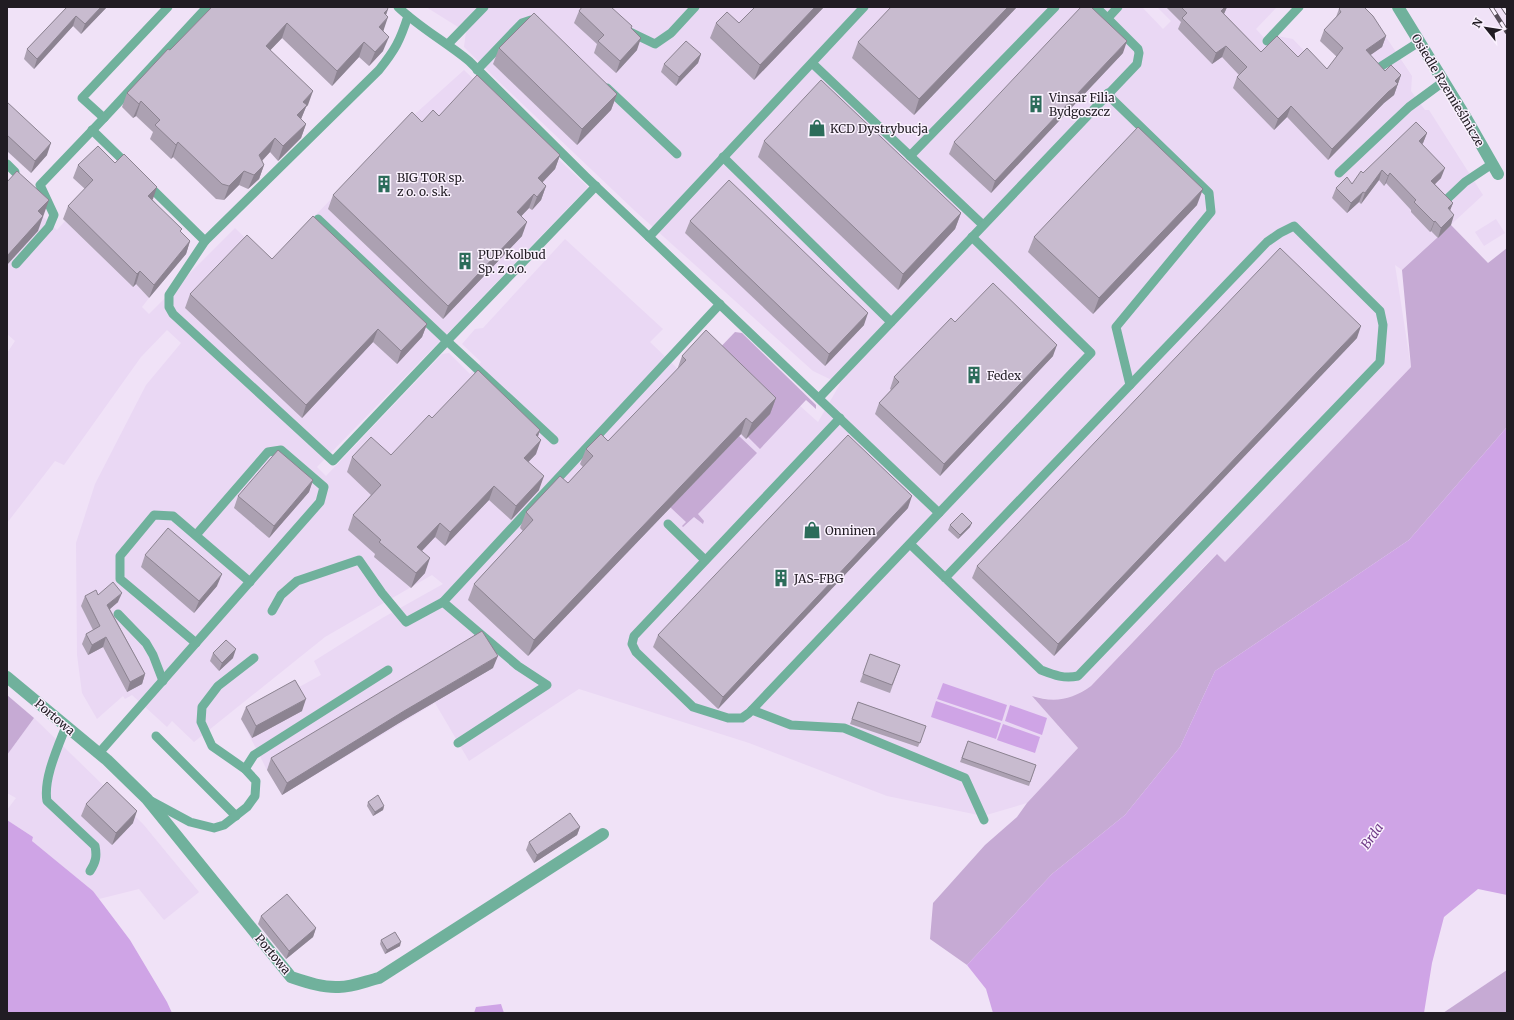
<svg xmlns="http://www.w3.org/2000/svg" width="1514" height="1020" viewBox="0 0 1514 1020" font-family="Merriweather,serif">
  <rect width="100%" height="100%" fill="#f0e2f7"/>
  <g fill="#ead8f4">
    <polygon points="426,7 1142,7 1163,29 1171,21 1157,7 1277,7 1256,29 1267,41 1272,35 1293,39 1327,75 1378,25 1412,76 1411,91 1425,110 1429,110 1483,195 1402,270 1395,265 1411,367 1225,562 1216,554 1091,686 1073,697 1061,700 1051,700 1032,696 1078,748 1027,803 983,816 887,796 749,743 579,689 469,761 435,703 282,795 267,770 241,719 321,675 314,661 384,617 443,584 432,575 325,637 194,742 172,721 167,727 132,695 125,699 123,696 97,719 82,693 77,655 76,543 95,484 146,385 181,343 167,330 141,357 64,465 55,461 7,523 7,353 15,341 7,334 7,182 57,230 65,221 133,287 136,284 149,298 142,307 149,314 235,228 270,262 405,123 464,70 588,187 448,333 317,467 326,476 442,354 449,353 470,374 481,362 462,344 475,329 483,328 565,239 663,329 650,342 678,369 712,357 732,336 799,405 818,422 840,384 813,371 635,211 495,78 464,47 466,32"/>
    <polygon points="1496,219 1505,233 1484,246 1475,232"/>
    <polygon points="34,718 143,824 199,892 164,920 139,889 99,899 93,891 32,841 33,837 7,820 7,810 16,798 7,793 7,755"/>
  </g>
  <g fill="#c6aad4">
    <path d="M 1451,225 L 1488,263 L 1507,248 L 1507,427 L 1409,540 L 1215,671 L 1180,747 L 1125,815 L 1052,874 L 967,965 L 930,939 L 933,903 L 985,845 L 1017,817 L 1027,803 L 1078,748 L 1032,696 C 1054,703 1072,700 1091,686 L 1217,554 L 1225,562 L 1411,367 L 1402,270 Z"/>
    <polygon points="735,332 742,333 816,405 816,409 806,400 760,449 748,437 711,357"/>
    <polygon points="739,436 757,453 698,514 704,521 703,524 694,517 683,527 682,526 686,522 670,507"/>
    <polygon points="7,695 34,718 7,755"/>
    <polygon points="1507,970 1507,1013 1443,1013"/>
  </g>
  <g fill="#cfa4e6">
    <polygon points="1507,427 1507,895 1478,889 1444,917 1432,963 1424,1013 993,1013 986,989 967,965 1052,874 1125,815 1180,747 1215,671 1409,540"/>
    <polygon points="943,683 1007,705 1002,721 937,699"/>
    <polygon points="936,701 1001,723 996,739 931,717"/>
    <polygon points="1010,705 1047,718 1042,735 1005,721"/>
    <polygon points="1003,724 1040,737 1035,753 997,740"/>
    <polygon points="7,820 33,837 32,841 93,891 130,940 167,1002 172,1013 7,1013"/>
    <polygon points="501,1004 504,1013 474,1013 476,1007"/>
  </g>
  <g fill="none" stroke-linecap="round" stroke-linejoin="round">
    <g stroke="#70b19c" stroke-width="9">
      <polyline points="168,7 82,98 104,118 207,7"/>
      <path d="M 398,7 C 420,28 446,42 469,61 L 586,177 L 939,513"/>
      <polyline points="1107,19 1118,7"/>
      <polyline points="630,32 655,44 671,33 695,7"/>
      <polyline points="1267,41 1299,7"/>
      <polyline points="448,44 484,7"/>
      <polyline points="812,63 983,225"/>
      <polyline points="1380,67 1419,42"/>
      <polyline points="477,70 522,23 531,20 535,20"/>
      <polyline points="607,88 677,154"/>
      <polyline points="1108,93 1113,100 1209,193 1211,212 1116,327 1130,385"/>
      <polyline points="92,130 128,165"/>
      <polyline points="910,156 1055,7"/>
      <polyline points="723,157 891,322"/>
      <polyline points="7,164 15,172"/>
      <polyline points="1339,173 1409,107 1443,82"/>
      <path d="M 147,184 L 205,241 L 379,70 C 395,50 400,41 408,16"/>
      <polyline points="1446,200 1465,182 1492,164"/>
      <polyline points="318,219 447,341 596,186"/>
      <polyline points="649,237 864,7"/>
      <polyline points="205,241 169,295 169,307 173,314 333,461 447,341 554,440"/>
      <polyline points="16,264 49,227 54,215 40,185 104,118"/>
      <polyline points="819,398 1137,64 1139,53 1138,49 1096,7"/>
      <polyline points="840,418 634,636 632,644 636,652 693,707 728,718 742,718 749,713 1091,353 972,237"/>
      <polyline points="668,524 705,560"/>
      <path d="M 910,544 L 1041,670 C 1054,675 1064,679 1078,676 L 1380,362 L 1383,325 L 1380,311 L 1294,226 L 1280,233 L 1267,242 L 945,578"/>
      <polyline points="272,611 281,595 297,581 359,560 382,593 406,622 443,602"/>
      <polyline points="118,614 146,643 153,655 163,681"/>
      <polyline points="196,643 120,579 120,556 154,515 173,516 250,582"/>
      <polyline points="752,710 791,725 844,728 965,778 984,820"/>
      <path d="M 66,726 C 58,747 43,779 47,801 L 95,846 C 97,856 96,862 90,871"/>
      <polyline points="156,736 236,816"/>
      <polyline points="458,743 547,685 518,666 443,602 720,304"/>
      <polyline points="99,753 320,502 324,487 281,450 268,452 196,535"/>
      <polyline points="245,769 254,755 388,670"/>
      <polyline points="151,801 190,822 214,828 224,825 247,807 255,796 256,781 245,769 212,746 201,722 202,707 218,686 254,658"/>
    </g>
    <g stroke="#70b19c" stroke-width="12">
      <polyline points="1398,7 1466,118 1498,174"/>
      <path d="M 7,677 L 107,760 L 147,799 L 291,977 C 306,982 323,988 339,987 C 353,987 366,981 379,978 L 603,834"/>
    </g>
    <g stroke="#544c57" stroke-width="4.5">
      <g id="rail">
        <polyline points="1491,7 1507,32"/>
        <polyline points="1503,7 1507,13"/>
      </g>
    </g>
    <use href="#rail" stroke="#faf1fe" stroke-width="3" stroke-dasharray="9" stroke-linecap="butt"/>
  </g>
  <g fill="#aca1b2">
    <polygon points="67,7 107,7 81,34 73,26 34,69 24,59 27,49"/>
    <polygon points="212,7 388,9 386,15 383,32 383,51 369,66 359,57 332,86 282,38 270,50 308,105 306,107 301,119 306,124 301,138 278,161 270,152 262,161 264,165 259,179 248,189 239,185 224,200 216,199 173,157 171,159 150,139 153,132 136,116 133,118 122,107 127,93 170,50"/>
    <polygon points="824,7 754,80 710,38 716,23 739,23"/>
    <polygon points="1017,7 914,115 852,58 858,42"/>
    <polygon points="1166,7 1227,7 1224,14 1261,52 1298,57 1327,69 1337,57 1320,41 1324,30 1336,17 1339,9 1386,36 1382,47 1370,55 1385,71 1401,75 1394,95 1384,103 1328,160 1287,117 1274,130 1233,88 1237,77 1239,75 1222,57 1212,64 1178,29 1181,22"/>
    <polygon points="579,11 632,26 631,29 637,50 616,73 594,53 597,44 574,23"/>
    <polygon points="499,48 617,94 611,110 577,145 493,64"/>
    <polygon points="1123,53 991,193 949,154 954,142"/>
    <polygon points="701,54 698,63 676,86 661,72 664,64"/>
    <polygon points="7,102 47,155 31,173 7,151"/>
    <polygon points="439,116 560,155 555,169 542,183 546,186 541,200 532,210 529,208 521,216 522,236 443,319 328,209 333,195 422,122"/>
    <polygon points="1427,133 1423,143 1422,144 1441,178 1435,184 1453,203 1450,210 1451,225 1438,238 1431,231 1430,232 1411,212 1411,210 1386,183 1384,186 1379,180 1361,204 1359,202 1347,213 1332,198 1336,188 1352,184 1363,173"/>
    <polygon points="764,141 961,213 955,229 898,290 758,157"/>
    <polygon points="78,165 152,199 181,232 190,241 186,254 149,298 136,284 133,287 63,219 68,206 85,189 73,178"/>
    <polygon points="1197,205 1093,314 1028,252 1034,237"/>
    <polygon points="690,221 864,325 825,366 685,233"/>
    <polygon points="272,259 427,324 422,337 397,364 373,342 302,418 185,308 190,294"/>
    <polygon points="955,322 1053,356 940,476 875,414 879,403 891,390 890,389 894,377"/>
    <polygon points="1357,338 1054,656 972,578 977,566"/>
    <polygon points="682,356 776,398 770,414 746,439 741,434 528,656 468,600 474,584 523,531 520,528 526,512 568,483 583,467 580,464 586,449 608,441 677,370"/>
    <polygon points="432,418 540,430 538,437 536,454 528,462 539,490 511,520 489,500 445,546 435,537 422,551 425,573 411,588 374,557 375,554 348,530 353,515 371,495 347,472 352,457 391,455"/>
    <polygon points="313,480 309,492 269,538 234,508 238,496"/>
    <polygon points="908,508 718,709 653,647 658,635"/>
    <polygon points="950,525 970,527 958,539 948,530"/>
    <polygon points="145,555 217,586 194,613 141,567"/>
    <polygon points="98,595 118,602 110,609 145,674 142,684 127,692 103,647 88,655 82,644 86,634 93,630 81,606 85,596"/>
    <polygon points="213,653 233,658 219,671 210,661"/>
    <polygon points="870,654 900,665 890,693 860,682"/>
    <polygon points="493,668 399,723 282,795 267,770 271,758"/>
    <polygon points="858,702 926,726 918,747 850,724"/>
    <polygon points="246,707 302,711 252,738 241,719"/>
    <polygon points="968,741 1036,765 1029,786 960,762"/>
    <polygon points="368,802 384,806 383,810 373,816 367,806"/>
    <polygon points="86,804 133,823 112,845 81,816"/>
    <polygon points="580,827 577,835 534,863 526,850 529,842"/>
    <polygon points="261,916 316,928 313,937 286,959 258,924"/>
    <polygon points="381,940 400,946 385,954 380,944"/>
  </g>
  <g fill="#8c8391">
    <polygon points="101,7 107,7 81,34 85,24"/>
    <polygon points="815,7 824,7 754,80 760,65"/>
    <polygon points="1008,7 1017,7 914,115 919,99"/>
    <polygon points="1225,7 1227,7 1223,16 1221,11"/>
    <polygon points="388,9 383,23 388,17 383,32 373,42 384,13"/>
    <polygon points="76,16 73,26 34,69 37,59"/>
    <polygon points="287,23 282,38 261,60 266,46"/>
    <polygon points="1386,36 1382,47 1362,61 1366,50"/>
    <polygon points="389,37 383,51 369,66 375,52"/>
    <polygon points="641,38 637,50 616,73 620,61"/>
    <polygon points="1127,41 1123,53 991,193 995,181"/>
    <polygon points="364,42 359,57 332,86 337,71"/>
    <polygon points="1226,46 1222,57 1212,64 1216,53"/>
    <polygon points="701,54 698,63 676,86 679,77"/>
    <polygon points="1401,75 1394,95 1384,103 1328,160 1332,149"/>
    <polygon points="313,91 308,105 306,107 301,119 297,115 303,102"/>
    <polygon points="617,94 611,110 577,145 582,129"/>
    <polygon points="141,101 136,116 133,118 139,104"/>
    <polygon points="1291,106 1287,117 1274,130 1278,119"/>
    <polygon points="306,124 301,138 278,161 283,146"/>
    <polygon points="1427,133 1423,143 1416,151 1419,141"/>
    <polygon points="275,138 270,152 254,169 259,155"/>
    <polygon points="178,142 173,157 171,159 176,145"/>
    <polygon points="51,143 47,155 31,173 35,161"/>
    <polygon points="560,155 555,169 533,192 538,178"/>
    <polygon points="264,165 259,179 248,189 254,175"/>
    <polygon points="1445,168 1441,178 1428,191 1431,181"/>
    <polygon points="1382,170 1379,180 1361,204 1365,193"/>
    <polygon points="244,171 239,185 224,200 229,186"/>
    <polygon points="1390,173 1386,183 1384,186 1388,176"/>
    <polygon points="546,186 541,200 532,210 537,197"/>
    <polygon points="157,187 153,199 144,208 148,196"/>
    <polygon points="1203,189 1197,205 1093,314 1099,298"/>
    <polygon points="1363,192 1359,202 1347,213 1351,203"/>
    <polygon points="534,194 529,208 512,226 517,212"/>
    <polygon points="49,200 38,231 7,265 7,256 38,211"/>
    <polygon points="1453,203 1449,213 1448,208"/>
    <polygon points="961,213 955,229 898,290 903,274"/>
    <polygon points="1454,215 1451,225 1438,238 1441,228"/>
    <polygon points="1435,221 1431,231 1430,232 1434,222"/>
    <polygon points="527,222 522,236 443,319 448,306"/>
    <polygon points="190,241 186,254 149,298 154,285"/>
    <polygon points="140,271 136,284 133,287 137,274"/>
    <polygon points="868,313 864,325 825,366 829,354"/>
    <polygon points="427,324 422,337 397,364 401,351"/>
    <polygon points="1361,326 1357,338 1054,656 1058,644"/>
    <polygon points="378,329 373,342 302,418 306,405"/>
    <polygon points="1057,345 1053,356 940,476 944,464"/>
    <polygon points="776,398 770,414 746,439 752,423"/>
    <polygon points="746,418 741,434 528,656 534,640"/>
    <polygon points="540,430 535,444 536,435"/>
    <polygon points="541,440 536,454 519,472 524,458"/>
    <polygon points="544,476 539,490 511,520 516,506"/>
    <polygon points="313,480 309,492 269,538 274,526"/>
    <polygon points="494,486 489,500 445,546 450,532"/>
    <polygon points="912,496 908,508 718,709 723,697"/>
    <polygon points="440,523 435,537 412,561 417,547"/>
    <polygon points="972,523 970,527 958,539 960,535"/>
    <polygon points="430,558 425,573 411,588 416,573"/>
    <polygon points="222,574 217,586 194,613 199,601"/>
    <polygon points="122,593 118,602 104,614 107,605"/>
    <polygon points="106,637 103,647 88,655 92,645"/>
    <polygon points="236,649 233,658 219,671 222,663"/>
    <polygon points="498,656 493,668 399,723 282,795 287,783 404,711"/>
    <polygon points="145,674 142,684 127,692 130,682"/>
    <polygon points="306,699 302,711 252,738 256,726"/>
    <polygon points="384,806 383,810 373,816 375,812"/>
    <polygon points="137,811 133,823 112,845 116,833"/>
    <polygon points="580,827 577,835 534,863 537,855"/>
    <polygon points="316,928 313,937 286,959 289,951"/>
    <polygon points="401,942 400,946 385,954 387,950"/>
  </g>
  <g fill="#c8bbcf" stroke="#8c8391">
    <polygon points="67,7 101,7 85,24 76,16 37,59 27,49"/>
    <polygon points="212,7 387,7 388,9 384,13 388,17 379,27 389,37 375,52 364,42 337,71 287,23 266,46 313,91 303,102 307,105 297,115 306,124 283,146 275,138 259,155 264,165 254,175 244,171 229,186 222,184 178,142 176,145 155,125 160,120 141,101 139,104 127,93 168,49 170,50"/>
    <polygon points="582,7 611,7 632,26 631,28 641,38 620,61 598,41 604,35 579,11"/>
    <polygon points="755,7 815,7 760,65 716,23 727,12 739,23"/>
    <polygon points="891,7 1008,7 919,99 858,42"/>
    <polygon points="1081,7 1091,7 1127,41 995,181 954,142"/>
    <polygon points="1181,7 1225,7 1221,11 1261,52 1277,36 1298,57 1307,48 1327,69 1343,48 1324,30 1341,12 1339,9 1341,7 1364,7 1373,16 1386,36 1366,50 1385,71 1391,65 1401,75 1395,81 1398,84 1388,92 1332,149 1291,106 1278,119 1237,77 1247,67 1226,46 1216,53 1182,18 1187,13"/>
    <polygon points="534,13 617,94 582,129 499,48"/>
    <polygon points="686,41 701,54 679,77 664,64"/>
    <polygon points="477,75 560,155 538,178 546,186 537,197 534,194 517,212 527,222 448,306 333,195 412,112 422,122 433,110 439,116"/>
    <polygon points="821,80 961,213 903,274 764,141"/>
    <polygon points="7,102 51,143 35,161 7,135"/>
    <polygon points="1416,122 1427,133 1419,141 1445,168 1431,181 1453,203 1448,208 1454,215 1441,228 1435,221 1434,222 1414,202 1416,200 1390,173 1388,176 1382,170 1365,193 1363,192 1351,203 1336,188 1347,177 1352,184 1361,171 1363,173"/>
    <polygon points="1138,127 1203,189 1099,298 1034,237"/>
    <polygon points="98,146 115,163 124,154 157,187 148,196 182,229 180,231 190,241 154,285 140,271 137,274 68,206 93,180 78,165"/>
    <polygon points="17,171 49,200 38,211 43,216 7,256 7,182"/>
    <polygon points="729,180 868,313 829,354 690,221"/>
    <polygon points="313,216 427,324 401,351 378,329 306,405 190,294 247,235 272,259"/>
    <polygon points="1280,248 1361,326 1058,644 977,566"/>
    <polygon points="993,283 1057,345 944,464 879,403 899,382 894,377 951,318 955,322"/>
    <polygon points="706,330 776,398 752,423 746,418 534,640 474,584 533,520 526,512 560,476 568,483 593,456 586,449 601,434 608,441 686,360 682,356"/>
    <polygon points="478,370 540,430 536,435 541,440 524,458 544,476 516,506 494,486 450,532 440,523 417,547 430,558 416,573 379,542 381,540 353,515 381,485 352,457 371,437 391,455 429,415 432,418"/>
    <polygon points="848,435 912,496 723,697 658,635"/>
    <polygon points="278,450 313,480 274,526 238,496"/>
    <polygon points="962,513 972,523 960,535 950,525"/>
    <polygon points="168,528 222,574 199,601 145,555"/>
    <polygon points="113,582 122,593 107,605 145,674 130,682 106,637 92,645 86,634 100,626 85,596 96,590 98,595"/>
    <polygon points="482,631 498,656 404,711 287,783 271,758"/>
    <polygon points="226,640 236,649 222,663 213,653"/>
    <polygon points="870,654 900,665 892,685 863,674"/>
    <polygon points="295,680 306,699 256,726 246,707"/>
    <polygon points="858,702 926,726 920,743 852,719"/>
    <polygon points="968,741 1036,765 1030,782 962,758"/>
    <polygon points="107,782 137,811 116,833 86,804"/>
    <polygon points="378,795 384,806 375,812 368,802"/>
    <polygon points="570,813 580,827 537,855 529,842"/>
    <polygon points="287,894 316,928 289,951 261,916"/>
    <polygon points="395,932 401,942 387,950 381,940"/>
  </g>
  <defs>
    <g id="building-bare" transform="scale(1.38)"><path d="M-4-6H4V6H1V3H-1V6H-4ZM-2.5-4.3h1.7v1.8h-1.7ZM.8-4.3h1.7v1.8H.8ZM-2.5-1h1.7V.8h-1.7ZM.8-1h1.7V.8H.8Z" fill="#2c6c5a" stroke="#faf1fe" stroke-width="2.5" paint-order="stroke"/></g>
    <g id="shop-bare" transform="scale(1.38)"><path d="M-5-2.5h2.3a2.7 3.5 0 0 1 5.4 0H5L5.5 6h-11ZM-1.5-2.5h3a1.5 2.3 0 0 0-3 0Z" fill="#2c6c5a" stroke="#faf1fe" stroke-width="2.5" paint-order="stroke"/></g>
  </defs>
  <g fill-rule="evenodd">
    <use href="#building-bare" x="1036" y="104"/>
    <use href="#shop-bare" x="817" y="128"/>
    <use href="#building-bare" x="384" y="184"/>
    <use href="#building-bare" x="465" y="261"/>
    <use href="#building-bare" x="974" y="375"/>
    <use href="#shop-bare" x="812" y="530"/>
    <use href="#building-bare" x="781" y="578"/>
  </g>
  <g text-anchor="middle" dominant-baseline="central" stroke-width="3" stroke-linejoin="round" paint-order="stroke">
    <g font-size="12" fill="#211c23" stroke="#faf1fe">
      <text transform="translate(1448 90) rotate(59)">Osiedle Rzemieślnicze</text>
      <text transform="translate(55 717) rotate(40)">Portowa</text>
      <text transform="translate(273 954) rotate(50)">Portowa</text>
    </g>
    <g font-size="12" fill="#211c23" stroke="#faf1fe" text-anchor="start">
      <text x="1049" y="97">Vinsar Filia<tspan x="1049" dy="14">Bydgoszcz</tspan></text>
      <text x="830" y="128">KCD Dystrybucja</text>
      <text x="397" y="177">BIG TOR sp.<tspan x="397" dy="14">z o. o. s.k.</tspan></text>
      <text x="478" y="254">PUP Kolbud<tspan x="478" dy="14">Sp. z o.o.</tspan></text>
      <text x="987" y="375">Fedex</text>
      <text x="825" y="530">Onninen</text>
      <text x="794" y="578">JAS-FBG</text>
    </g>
    <g font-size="13" font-style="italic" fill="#6e3986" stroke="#faf1fe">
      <text transform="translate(1372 836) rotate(-55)">Brda</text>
    </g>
  </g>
  <rect width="1514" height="1020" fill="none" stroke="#211c23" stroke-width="16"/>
  <g transform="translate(1486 28) rotate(300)" stroke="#faf1fe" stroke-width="3" paint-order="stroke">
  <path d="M0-3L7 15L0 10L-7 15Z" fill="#211c23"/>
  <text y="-6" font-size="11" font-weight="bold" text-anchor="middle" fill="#211c23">N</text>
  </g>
</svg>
